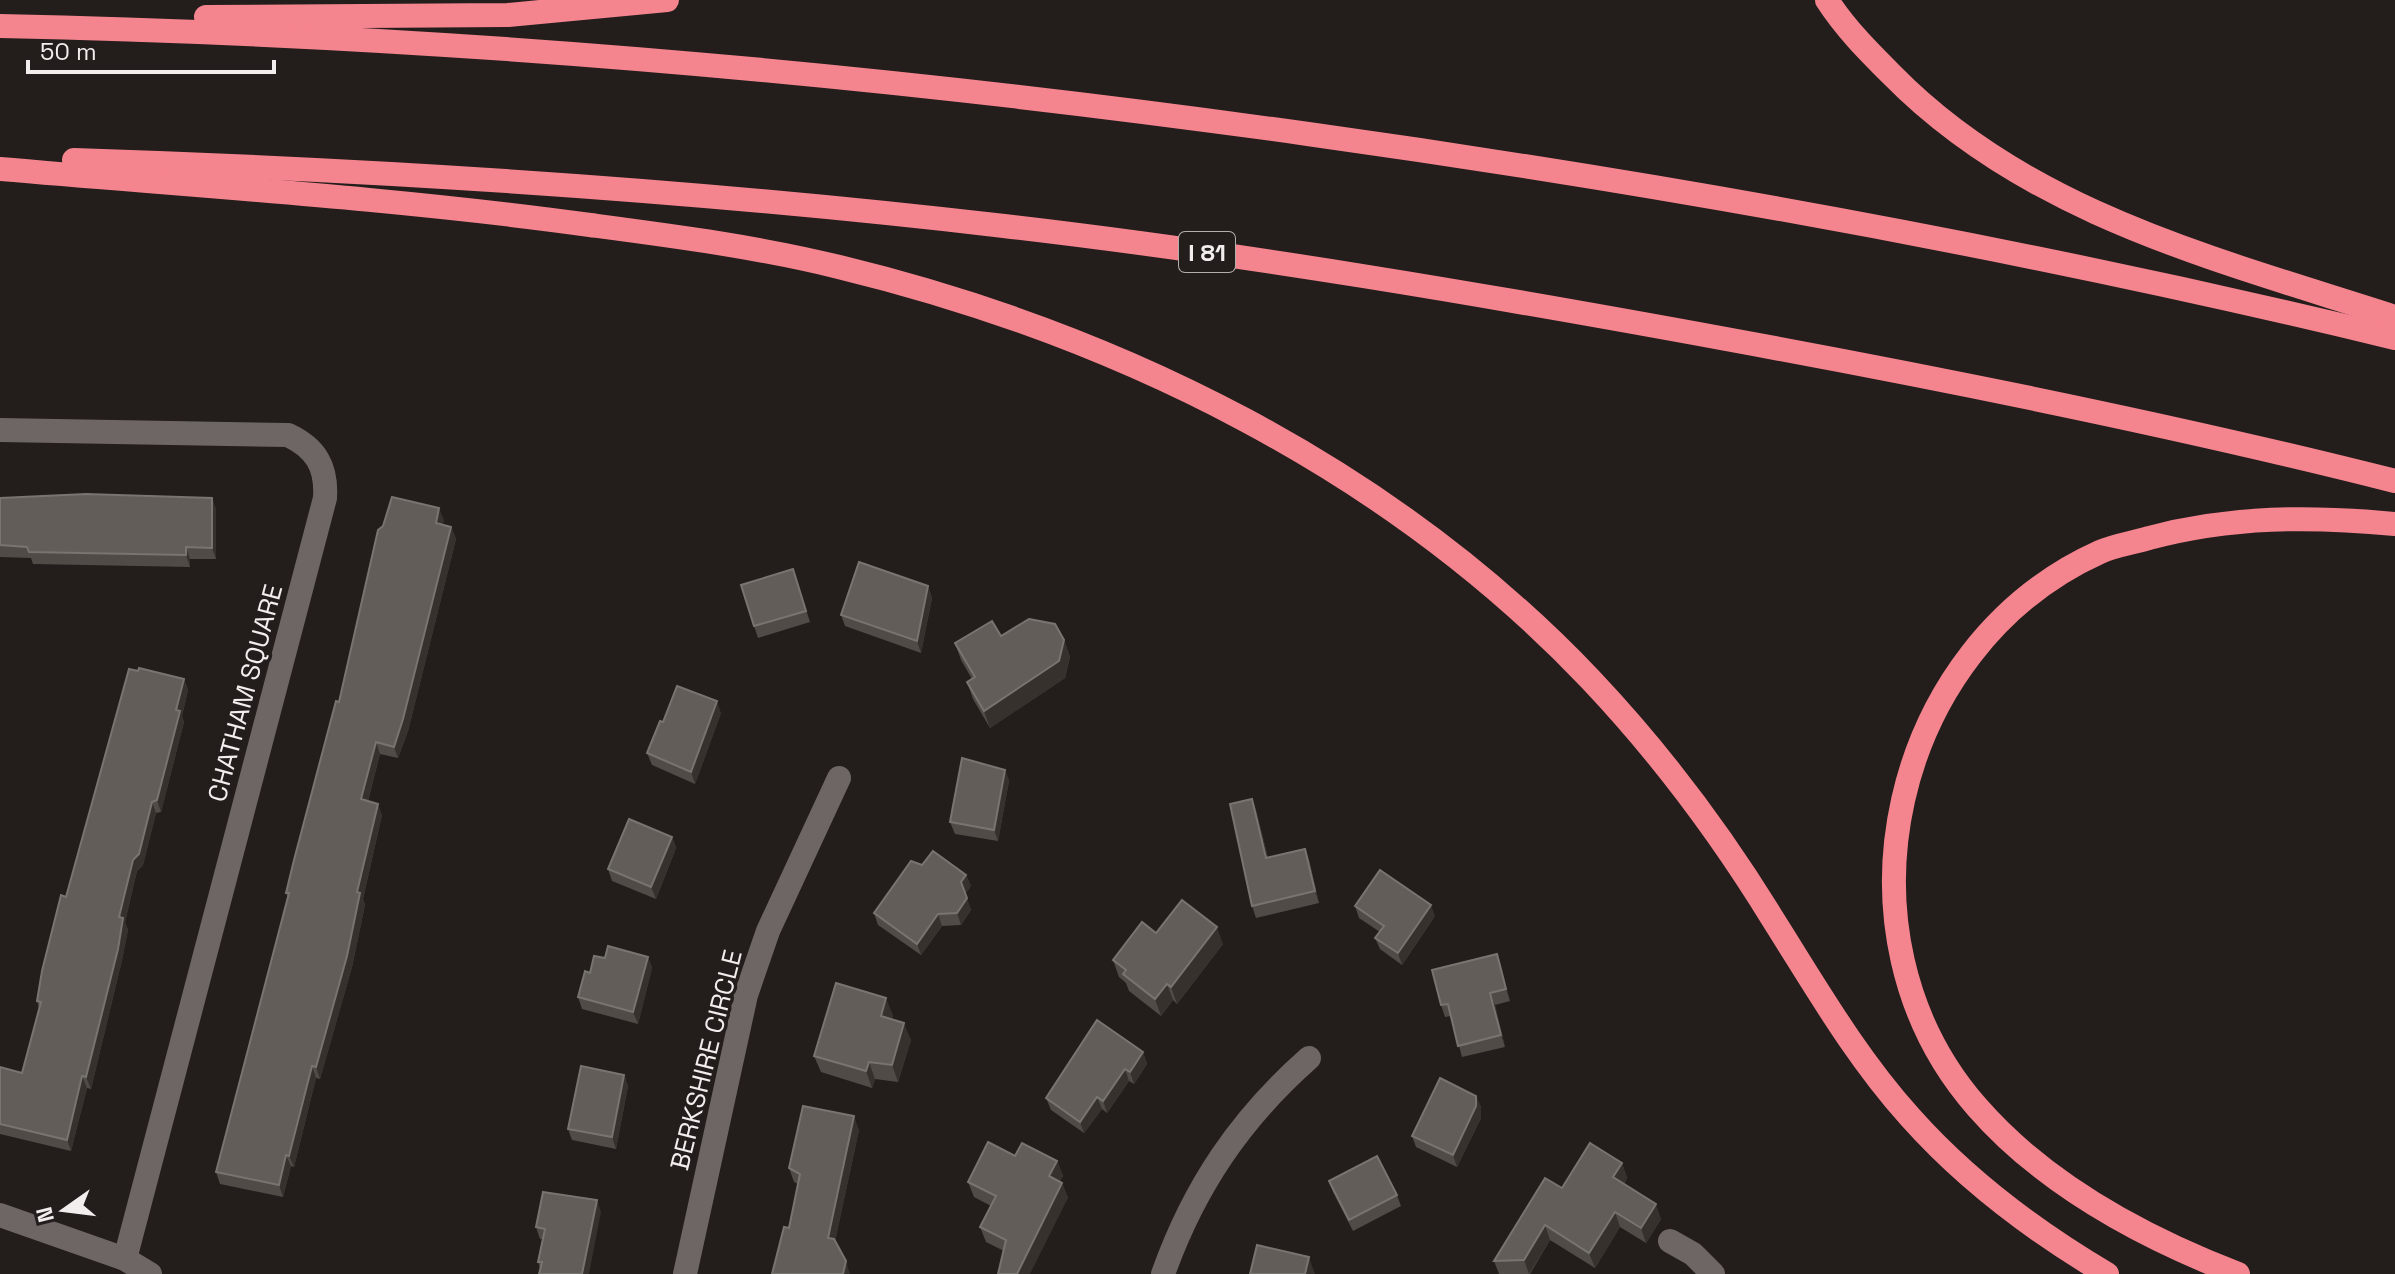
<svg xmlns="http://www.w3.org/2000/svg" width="2395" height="1274" viewBox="0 0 2395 1274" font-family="'Space Grotesk',sans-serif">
  <rect width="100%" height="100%" fill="#231d1b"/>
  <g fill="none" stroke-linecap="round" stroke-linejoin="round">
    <g stroke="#6e6665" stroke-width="24">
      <path d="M 0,430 L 288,435 C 316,448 327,467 325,498 L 125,1259"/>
      <polyline points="0,1215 125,1259 150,1274"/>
      <polyline points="1670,1241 1693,1254 1713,1274"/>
      <polyline points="685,1274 746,995 768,931 839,778"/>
      <path d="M 1163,1274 C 1194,1187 1240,1119 1309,1058"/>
    </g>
    <g stroke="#f4848e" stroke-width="24">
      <path d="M 1827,0 C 1845,28 1868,51 1891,74 C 2027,213 2216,259 2395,317"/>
      <polyline points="206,17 508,15 667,0"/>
      <path d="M 0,26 C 438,35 874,73 1308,134 C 1674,185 2036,251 2395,338"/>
      <path d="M 74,160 C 385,170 695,190 1004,226 C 1246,254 1486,295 1726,339 C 1950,380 2174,425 2395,481"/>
      <path d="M 0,169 C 197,186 394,198 590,225 C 673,236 758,247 839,267 C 1119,335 1391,469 1591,680 C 1660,753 1722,836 1774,921 C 1817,989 1856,1057 1910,1117 C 1967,1181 2034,1231 2107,1274"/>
      <path d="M 2238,1274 C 2142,1237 2045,1185 1977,1107 C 1825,934 1891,646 2100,552 C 2115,545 2133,543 2149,538 C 2231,516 2311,516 2395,524"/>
    </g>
  </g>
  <g fill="#504b47">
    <polygon points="0,498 212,498 216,510 216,559 190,559 190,567 33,564 31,558 0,557"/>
    <polygon points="444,520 442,525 451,527 456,539 408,731 398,758 380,754 368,801 382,815 363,899 365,905 352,967 320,1079 316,1078 294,1167 291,1166 283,1197 220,1184 216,1172 288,898 286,893 339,702"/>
    <polygon points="797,581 810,622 758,638 754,626"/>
    <polygon points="928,586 932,598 921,653 845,626 841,615"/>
    <polygon points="1001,636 1064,640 1070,657 1065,678 990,728 973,699 967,682 972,679 961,660 955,643"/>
    <polygon points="184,679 188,690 182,716 184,722 161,812 156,813 143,865 137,871 125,922 128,930 122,960 91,1089 87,1088 71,1151 0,1134 0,1067 22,1073 39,1008 37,1001 66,897"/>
    <polygon points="721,713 695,784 652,765 647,753 663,722"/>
    <polygon points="1005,770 1009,781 998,841 955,834 950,822"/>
    <polygon points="1252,799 1256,810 1268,858 1305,849 1309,860 1319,903 1256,918 1252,906"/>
    <polygon points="672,837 676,848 656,899 612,881 608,869"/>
    <polygon points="922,865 966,875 971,886 965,894 971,910 961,925 942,926 921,955 878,925 874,913"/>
    <polygon points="1355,906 1435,916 1402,965 1380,949 1375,938 1380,932 1359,918"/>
    <polygon points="1156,933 1223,944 1177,1004 1173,1000 1161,1016 1129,991 1126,983 1119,977 1113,960"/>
    <polygon points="1497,954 1510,1001 1495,1005 1505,1047 1462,1057 1451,1016 1445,1017 1441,1005"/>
    <polygon points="648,957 652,968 638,1024 582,1009 578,997 590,973 605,958"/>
    <polygon points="893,1015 892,1019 911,1040 898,1082 875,1079 872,1088 821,1072 814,1056"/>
    <polygon points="1143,1052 1147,1064 1134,1084 1129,1081 1107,1113 1102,1109 1084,1133 1051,1110 1046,1098"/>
    <polygon points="624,1075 628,1086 616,1149 572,1140 568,1129"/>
    <polygon points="1476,1096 1481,1107 1481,1118 1457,1167 1416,1147 1412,1136"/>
    <polygon points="859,1130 835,1241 789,1228 798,1184 794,1182 789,1168"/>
    <polygon points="1015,1156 1057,1161 1063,1176 1060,1181 1062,1183 1068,1198 1004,1251 986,1242 980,1227 991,1206 974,1197 968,1182"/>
    <polygon points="1622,1163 1627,1178 1624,1184 1661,1219 1646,1243 1620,1227 1595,1268 1550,1240 1530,1274 1499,1274 1494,1261 1562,1188"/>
    <polygon points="1329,1181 1397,1195 1401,1206 1353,1231 1333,1192"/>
    <polygon points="601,1212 540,1268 538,1262 543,1239 540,1239 536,1227"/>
  </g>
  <g fill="#37312e">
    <polygon points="212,498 216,510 216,559 212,548"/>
    <polygon points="439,508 444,520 440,535 436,523"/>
    <polygon points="451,527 456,539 408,731 398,758 394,747"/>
    <polygon points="186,547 190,559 190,567 186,555"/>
    <polygon points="928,586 932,598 921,653 917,641"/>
    <polygon points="1064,640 1070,657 1065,678 990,728 984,711"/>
    <polygon points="184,679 188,690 182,716 184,722 161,812 157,800"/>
    <polygon points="717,701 721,713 695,784 691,772"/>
    <polygon points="376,742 380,754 365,811 361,799"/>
    <polygon points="1005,770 1009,781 998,841 994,830"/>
    <polygon points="1252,799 1256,810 1271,869 1266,858"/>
    <polygon points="152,802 156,813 143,865 137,871 125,922 128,930 122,960 91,1089 86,1077 119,917 133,860"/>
    <polygon points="378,804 382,815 363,899 365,905 352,967 320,1079 316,1067"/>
    <polygon points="672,837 676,848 656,899 651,887"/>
    <polygon points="1305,849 1309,860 1319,903 1315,891"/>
    <polygon points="966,875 971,886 965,894 961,882"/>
    <polygon points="967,898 971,910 961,925 957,913"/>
    <polygon points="1431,905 1435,916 1402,965 1398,953"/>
    <polygon points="938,914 942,926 921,955 917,944"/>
    <polygon points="1217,927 1223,944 1177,1004 1171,987"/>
    <polygon points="1497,954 1501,965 1510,1001 1506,989"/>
    <polygon points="648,957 652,968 638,1024 633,1012"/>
    <polygon points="1167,984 1173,1000 1161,1016 1155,999"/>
    <polygon points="1490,993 1495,1005 1505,1047 1501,1035"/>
    <polygon points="886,998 893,1015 888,1033 881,1016"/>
    <polygon points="904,1023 911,1040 898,1082 892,1065"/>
    <polygon points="1143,1052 1147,1064 1134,1084 1130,1072"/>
    <polygon points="869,1062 875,1079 872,1088 866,1071"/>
    <polygon points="312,1066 316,1078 294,1167 289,1156"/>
    <polygon points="1125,1069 1129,1081 1107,1113 1103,1101"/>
    <polygon points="624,1075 628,1086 616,1149 612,1137"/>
    <polygon points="82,1076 87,1088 71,1151 67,1140"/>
    <polygon points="1476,1096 1481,1107 1481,1118 1457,1167 1453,1155"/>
    <polygon points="1097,1097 1102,1109 1084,1133 1080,1122"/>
    <polygon points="854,1116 859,1130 833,1251 828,1238"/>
    <polygon points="286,1155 291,1166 283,1197 279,1185"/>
    <polygon points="1057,1161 1063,1176 1055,1191 1049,1176"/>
    <polygon points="1622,1163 1627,1178 1619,1192 1613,1177"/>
    <polygon points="1062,1183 1068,1198 1030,1274 1017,1274"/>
    <polygon points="597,1200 601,1212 589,1274 582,1274"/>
    <polygon points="1656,1204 1661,1219 1646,1243 1641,1228"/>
    <polygon points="1615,1212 1620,1227 1595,1268 1589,1253"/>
    <polygon points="1545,1225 1550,1240 1529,1274 1524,1260"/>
    <polygon points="1309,1257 1315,1274 1305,1274"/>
    <polygon points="846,1261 850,1274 843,1274"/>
  </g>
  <g fill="#625d59" stroke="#787470" stroke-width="2">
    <polygon points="86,494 212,498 212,548 186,547 186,555 29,552 27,547 0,545 0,498"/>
    <polygon points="392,497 439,508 436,523 451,527 403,719 394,747 376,742 361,799 378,804 357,892 360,893 347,956 316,1067 312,1066 289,1156 286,1155 279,1185 216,1172 289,893 286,893 294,860 336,701 339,702 378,530 383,526"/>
    <polygon points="859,562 928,586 917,641 841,615"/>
    <polygon points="793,569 806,611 754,626 741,585"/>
    <polygon points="1029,619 1055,624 1064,640 1059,661 984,711 967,682 975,677 955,643 992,621 1001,636"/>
    <polygon points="139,668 184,679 176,710 180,711 157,800 152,802 139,854 133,860 119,917 123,918 118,949 86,1077 82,1076 67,1140 0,1124 0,1067 22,1073 41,1002 37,1001 42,971 61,895 66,897 129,669 138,671"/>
    <polygon points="677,686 717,701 691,772 647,753 660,721 663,722"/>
    <polygon points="962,758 1005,770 994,830 950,822"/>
    <polygon points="1252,799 1266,858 1305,849 1315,891 1252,906 1230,804"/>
    <polygon points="629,819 672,837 651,887 608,869"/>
    <polygon points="933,851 966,875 961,882 967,898 957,913 938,914 917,944 874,913 911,861 922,865"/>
    <polygon points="1380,870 1431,905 1398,953 1375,938 1384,926 1355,906"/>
    <polygon points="1182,900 1217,927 1171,987 1167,984 1155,999 1123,974 1126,970 1113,960 1142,922 1156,933"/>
    <polygon points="608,946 648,957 633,1012 578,997 585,971 590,973 594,956 605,958"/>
    <polygon points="1497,954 1506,989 1490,993 1501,1035 1458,1046 1448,1004 1441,1005 1432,970"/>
    <polygon points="836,983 886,998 881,1016 904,1023 892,1065 869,1062 866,1071 814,1056"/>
    <polygon points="1097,1020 1143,1052 1130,1072 1125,1069 1103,1101 1097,1097 1080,1122 1046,1098"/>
    <polygon points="581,1066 624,1075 612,1137 568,1129"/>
    <polygon points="1440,1078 1476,1096 1476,1106 1453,1155 1412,1136"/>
    <polygon points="803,1106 854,1116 828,1238 834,1239 846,1261 843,1274 772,1274 784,1227 789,1228 800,1174 789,1168"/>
    <polygon points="988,1142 1015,1156 1022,1143 1057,1161 1049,1176 1062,1183 1017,1274 998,1274 1006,1240 980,1227 996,1196 968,1182"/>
    <polygon points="1590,1143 1622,1163 1613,1177 1656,1204 1641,1228 1615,1212 1589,1253 1545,1225 1524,1260 1494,1261 1545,1178 1562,1188"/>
    <polygon points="1377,1156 1397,1195 1349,1220 1329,1181"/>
    <polygon points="543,1192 597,1200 582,1274 539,1274 542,1262 538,1262 545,1229 536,1227"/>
    <polygon points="1257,1245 1309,1257 1305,1274 1250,1274"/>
  </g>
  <g text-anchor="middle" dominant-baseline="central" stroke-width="7" stroke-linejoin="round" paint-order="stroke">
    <rect fill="#231d1b" stroke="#b4afae" stroke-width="2" x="1179" y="232" width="56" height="40" rx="6"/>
    <g font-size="24" font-weight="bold" fill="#f2eeed">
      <text x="1207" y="252">I 81</text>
    </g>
    <g font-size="26" fill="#f2eeed" stroke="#231d1b">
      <text transform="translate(245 693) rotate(-75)">CHATHAM SQUARE</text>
      <text transform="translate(706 1060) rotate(-76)">BERKSHIRE CIRCLE</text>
    </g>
  </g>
  <g transform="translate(64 1210) rotate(256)" stroke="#231d1b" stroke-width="6" paint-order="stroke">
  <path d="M0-6L14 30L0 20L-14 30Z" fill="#f2eeed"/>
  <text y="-12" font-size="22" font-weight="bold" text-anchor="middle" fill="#f2eeed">N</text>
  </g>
  <path d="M28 60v12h246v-12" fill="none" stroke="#f2eeed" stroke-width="4"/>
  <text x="40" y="60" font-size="24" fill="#f2eeed" stroke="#231d1b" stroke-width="6" paint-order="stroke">50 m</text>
</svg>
